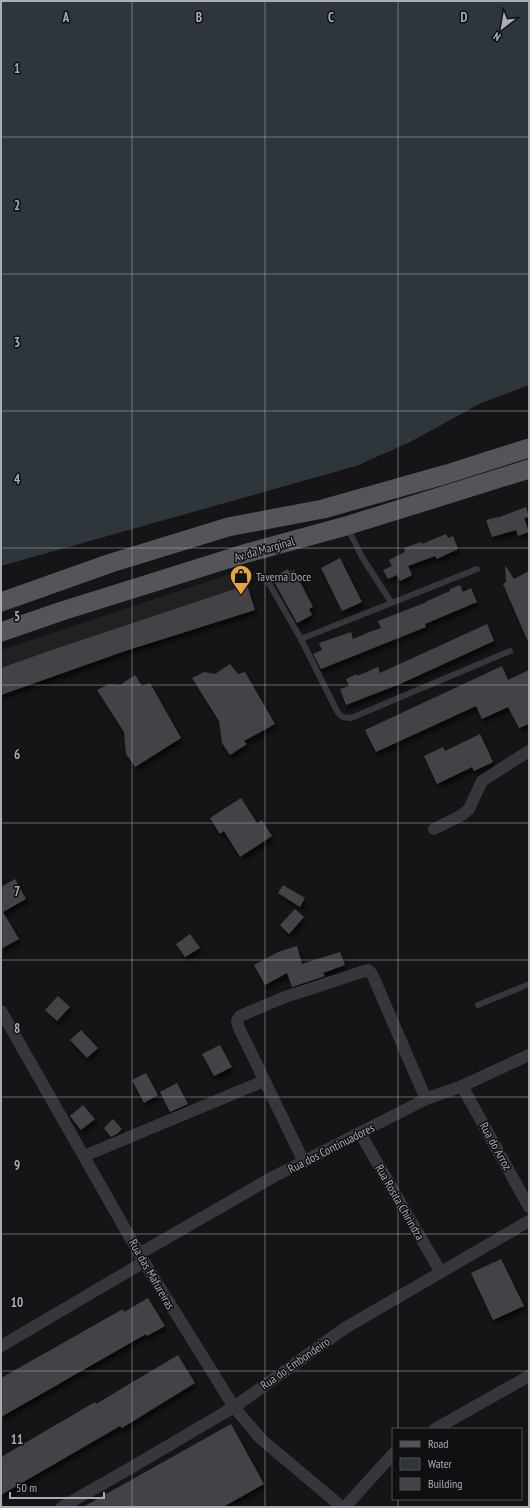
<svg xmlns="http://www.w3.org/2000/svg" width="530" height="1508" viewBox="0 0 530 1508" font-family="'PT Sans Narrow',sans-serif">
  <defs>
    <filter id="shadow"><feDropShadow dx="2.5" dy="4.5" stdDeviation="2" flood-color="#0009"/></filter>
  </defs>
  <rect width="100%" height="100%" fill="#151517"/>
  <polygon fill="#212124" points="242,570 255,610 125,651 1,695 1,650"/>
  <polygon fill="#2e363c" points="1,1 529,1 529,385 481,403 410,442 356,466 1,566"/>
  <g fill="#424347" filter="url(#shadow)">
    <polygon points="526,507 529,517 524,518 529,532 518,536 516,530 492,537 486,520 497,517 497,518"/>
    <polygon points="446,534 448,538 453,536 458,549 437,559 435,556 408,566 412,575 400,581 397,575 388,579 383,570 392,566 389,560 405,552 404,548 421,542 422,544"/>
    <polygon points="340,558 362,602 342,611 321,568"/>
    <polygon points="505,565 514,579 529,571 529,644 503,584 506,582"/>
    <polygon points="288,569 289,572 294,570 313,607 309,609 312,615 297,623 272,578"/>
    <polygon points="247,585 255,610 125,651 1,695 1,668 52,650"/>
    <polygon points="460,585 463,592 471,588 477,602 425,624 426,627 321,669 313,654 322,650 319,643 351,632 353,639 372,631 381,628 378,621 427,602 427,601 450,591 450,589"/>
    <polygon points="487,624 494,641 400,684 346,705 340,689 349,686 346,679 357,674 357,676 378,667 380,673"/>
    <polygon points="230,664 238,674 245,672 275,724 244,741 247,744 230,755 222,743 219,721 192,678 204,672 215,674"/>
    <polygon points="502,666 508,680 529,670 529,724 519,728 508,707 482,719 476,706 376,752 365,730"/>
    <polygon points="135,675 142,686 150,683 181,738 135,767 126,754 124,732 97,690 109,684 120,685"/>
    <polygon points="480,734 493,762 474,771 472,767 437,784 424,756 443,747 445,751"/>
    <polygon points="241,798 257,823 262,820 272,836 240,857 224,831 220,834 210,818"/>
    <polygon points="15,879 26,899 3,912 19,939 1,949 1,887"/>
    <polygon points="283,885 305,898 300,907 278,893"/>
    <polygon points="295,909 304,917 289,934 280,925"/>
    <polygon points="190,934 200,948 185,957 176,944"/>
    <polygon points="297,946 302,964 340,952 345,965 323,973 325,976 292,987 287,973 265,985 254,965 278,952"/>
    <polygon points="58,996 70,1007 57,1021 45,1010"/>
    <polygon points="81,1030 98,1048 87,1058 70,1040"/>
    <polygon points="220,1045 232,1067 214,1076 202,1054"/>
    <polygon points="146,1073 158,1095 144,1103 132,1080"/>
    <polygon points="177,1083 188,1104 170,1112 160,1092"/>
    <polygon points="83,1105 95,1119 81,1130 70,1116"/>
    <polygon points="113,1119 122,1129 117,1134 111,1137 104,1128"/>
    <polygon points="501,1259 524,1306 493,1320 471,1273"/>
    <polygon points="148,1298 165,1326 147,1336 146,1334 1,1417 1,1378 123,1309 124,1312"/>
    <polygon points="178,1355 195,1383 122,1428 120,1426 1,1495 1,1457 95,1402 96,1404"/>
    <polygon points="231,1424 264,1484 223,1507 83,1507"/>
  </g>
  <g fill="none" stroke-linecap="round" stroke-linejoin="round">
    <g stroke="#36373c" stroke-width="6">
      <polyline points="347,527 362,557 391,602"/>
      <polyline points="266,578 301,639 338,713 343,717 351,718 510,651"/>
      <polyline points="301,639 477,569"/>
      <polyline points="478,1005 529,984"/>
    </g>
    <g stroke="#36373c" stroke-width="12">
      <polyline points="434,829 462,815 469,809 482,781 529,751"/>
      <polyline points="1,1011 144,1262 234,1407 261,1439 342,1507"/>
      <polyline points="462,1086 529,1207"/>
      <polyline points="360,1133 440,1271"/>
      <polyline points="84,1156 264,1081"/>
      <polyline points="304,1162 239,1028 237,1021 240,1016 285,997 368,970 372,974 426,1099"/>
      <polyline points="139,1254 273,1177 426,1099 462,1086 529,1055"/>
      <polyline points="1,1346 144,1262"/>
      <polyline points="435,1429 529,1376"/>
      <polyline points="62,1507 127,1470 234,1407 345,1328 529,1221"/>
      <polyline points="345,1507 393,1454"/>
    </g>
    <g stroke="#53555a" stroke-width="19">
      <polyline points="1,602 111,563 228,527 323,509 447,474 529,448"/>
      <polyline points="1,632 62,611 247,553 346,526 529,469"/>
    </g>
  </g>
  <path fill="none" stroke="#a8adb6" stroke-width="1" stroke-opacity="0.55" d="M 132,1 L 132,1507M 265,1 L 265,1507M 398,1 L 398,1429M 1,137 L 529,137M 1,274 L 529,274M 1,411 L 529,411M 1,548 L 529,548M 1,685 L 529,685M 1,823 L 529,823M 1,960 L 529,960M 1,1097 L 529,1097M 1,1234 L 529,1234M 1,1371 L 529,1371M 398,1499 L 398,1507"/>
  <defs>
    <g id="shop-pin" transform="scale(1.15)"><path d="M0 17L-7.5 6A9.5 9.5 0 1 1 7.5 6Z" fill="#e7a63d" stroke="#101012"/><path d="M-5-2.5h2.3a2.7 3.5 0 0 1 5.4 0H5L5.5 6h-11ZM-1.5-2.5h3a1.5 2.3 0 0 0-3 0Z" fill="#111"/></g>
  </defs>
  <g fill-rule="evenodd">
    <use href="#shop-pin" x="241" y="576"/>
  </g>
  <g text-anchor="middle" dominant-baseline="central" stroke-width="3" stroke-linejoin="round" paint-order="stroke">
    <g font-size="12" fill="#a8adb6" stroke="#101012">
      <text transform="translate(264 549) rotate(-16)">Av. da Marginal</text>
      <text transform="translate(496 1146) rotate(61)">Rua do Arroz</text>
      <text transform="translate(331 1148) rotate(-27)">Rua dos Continuadores</text>
      <text transform="translate(400 1202) rotate(60)">Rua Rosita Chirindza</text>
      <text transform="translate(152 1274) rotate(60)">Rua das Mafureiras</text>
      <text transform="translate(295 1363) rotate(-35)">Rua do Embondeiro</text>
    </g>
    <g font-size="12" fill="#a8adb6" stroke="#101012" text-anchor="start">
      <text x="256" y="576">Taverna Doce</text>
    </g>
  </g>
  <g font-size="13" text-anchor="middle" font-weight="bold" fill="#a8adb6" stroke="#101012" stroke-width="3" stroke-linejoin="round" paint-order="stroke">
    <text x="66" y="22">A</text>
    <text x="199" y="22">B</text>
    <text x="331" y="22">C</text>
    <text x="464" y="22">D</text>
    <text x="17" y="73">1</text>
    <text x="17" y="210">2</text>
    <text x="17" y="347">3</text>
    <text x="17" y="484">4</text>
    <text x="17" y="621">5</text>
    <text x="17" y="759">6</text>
    <text x="17" y="896">7</text>
    <text x="17" y="1033">8</text>
    <text x="17" y="1170">9</text>
    <text x="17" y="1307">10</text>
    <text x="17" y="1444">11</text>
  </g>
  <rect width="530" height="1508" fill="none" stroke="#a8adb6" stroke-width="4"/>
  <rect x="392" y="1428" width="130" height="72" fill="#101012" stroke="#4d4f54"/>
  <rect x="400" y="1441" width="20" height="6" fill="#53555a" stroke="#4d4f54"/>
  <text x="428" y="1448" font-size="12" fill="#a8adb6">Road</text>
  <rect x="400" y="1458" width="20" height="12" fill="#2e363c" stroke="#4d4f54"/>
  <text x="428" y="1468" font-size="12" fill="#a8adb6">Water</text>
  <rect x="400" y="1478" width="20" height="12" fill="#424347" stroke="#4d4f54"/>
  <text x="428" y="1488" font-size="12" fill="#a8adb6">Building</text>
  <g transform="translate(502 28) rotate(211)" stroke="#101012" stroke-width="3" paint-order="stroke">
  <path d="M0-3L7 15L0 10L-7 15Z" fill="#a8adb6"/>
  <text y="-6" font-size="11" font-weight="bold" text-anchor="middle" fill="#a8adb6">N</text>
  </g>
  <path d="M10 1492v6h94v-6" fill="none" stroke="#a8adb6" stroke-width="2"/>
  <text x="16" y="1492" font-size="12" fill="#a8adb6" stroke="#101012" stroke-width="3" paint-order="stroke">50 m</text>
</svg>
